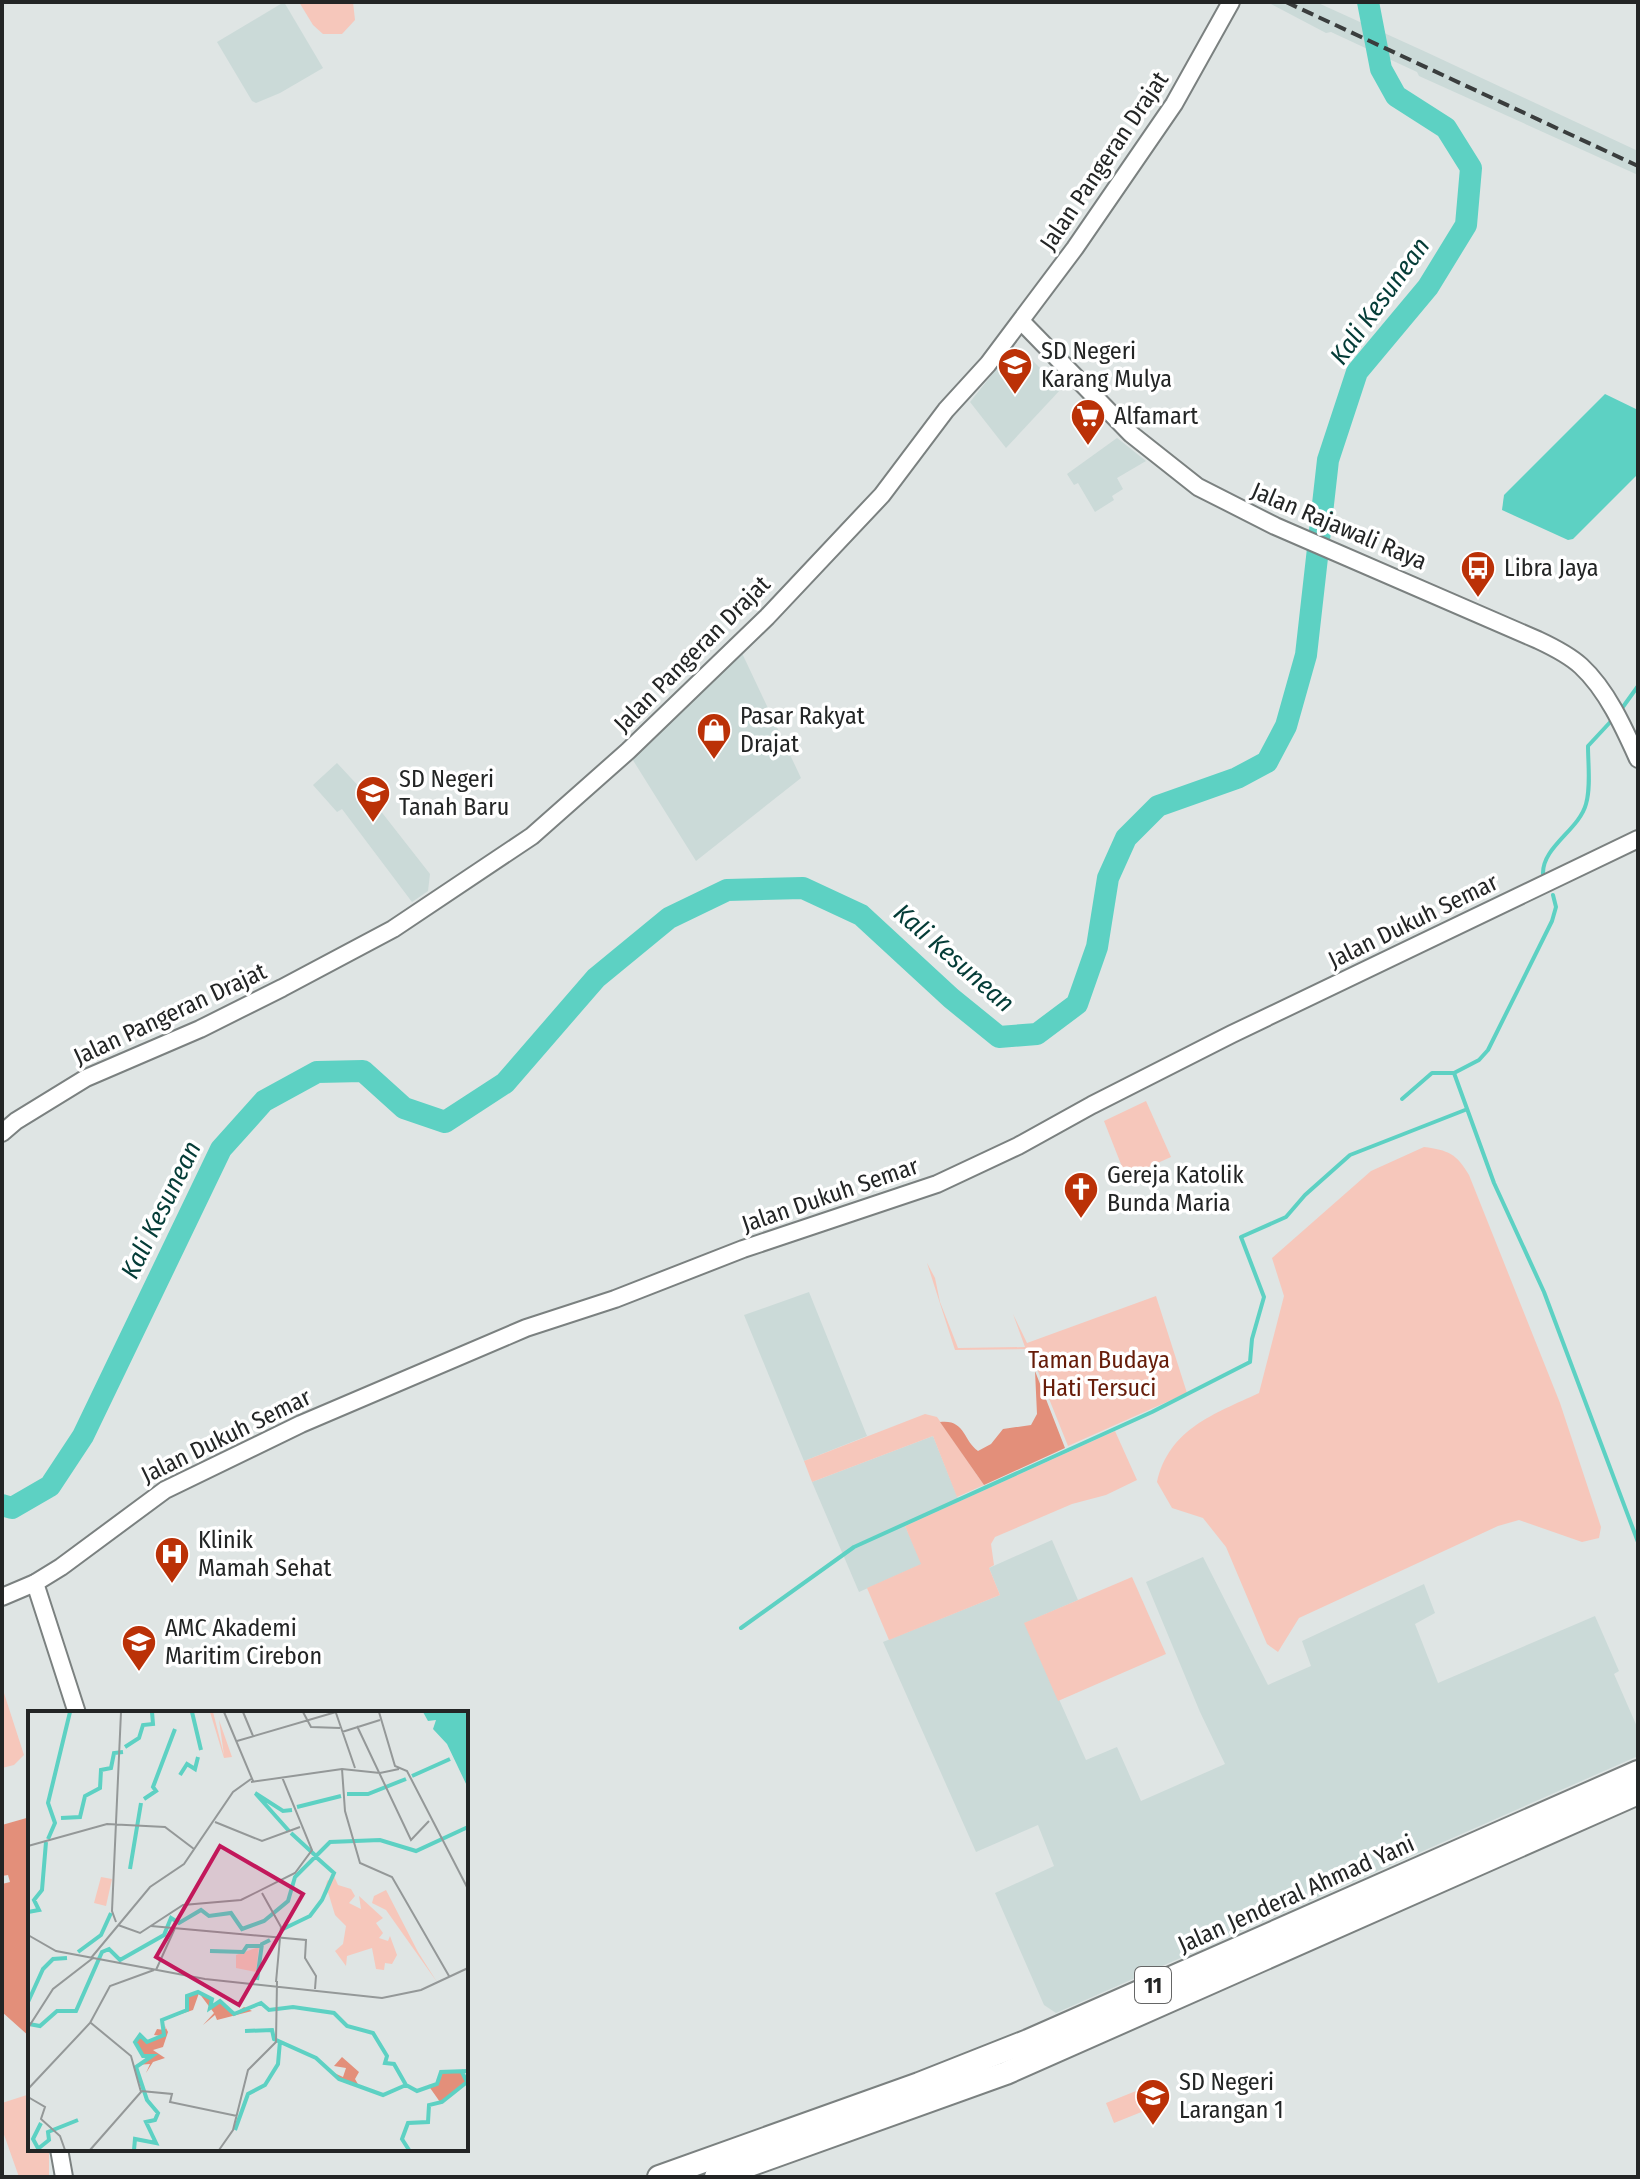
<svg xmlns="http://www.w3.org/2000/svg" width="1640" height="2179" viewBox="0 0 1640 2179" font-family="'Fira Sans Condensed',sans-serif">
  <rect width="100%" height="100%" fill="#dfe5e4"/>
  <g fill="#cbdad8">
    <polygon points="284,2 323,68 280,93 256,103 252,101 217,42"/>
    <polygon points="1267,2 1316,2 1426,52 1638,151 1638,175 1419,76 1417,72 1331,32 1326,33"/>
    <polygon points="1011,351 1024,352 1061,389 1006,448 970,402"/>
    <polygon points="1117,438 1146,461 1117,478 1123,489 1112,496 1114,500 1095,512 1078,483 1074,485 1067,474"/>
    <polygon points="741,651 801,778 696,861 631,757"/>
    <polygon points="337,763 376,805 430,874 428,891 412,902 342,809 337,812 313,785"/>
    <polygon points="809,1292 867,1436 804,1461 744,1315"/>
    <polygon points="933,1436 959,1501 905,1526 922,1564 859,1592 812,1482"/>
    <polygon points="1052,1540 1078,1600 1025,1623 1086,1760 1117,1747 1141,1801 1225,1764 1200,1712 1146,1582 1203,1557 1268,1685 1311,1666 1302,1641 1424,1584 1435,1613 1415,1624 1438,1683 1595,1616 1619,1671 1614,1674 1638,1729 1638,1756 1056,2013 1044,2005 995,1893 1054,1866 1038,1825 976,1852 883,1642 1000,1595 989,1568"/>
  </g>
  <g fill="#f6c7bb">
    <polygon points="299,2 353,2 355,20 342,34 323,34 313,25"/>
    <polygon points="1146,1101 1171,1157 1126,1177 1104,1121"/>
    <path d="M 1424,1147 C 1448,1150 1457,1154 1469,1175 L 1560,1403 L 1601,1527 L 1599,1538 L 1582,1542 L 1519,1520 L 1498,1526 L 1299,1618 L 1278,1652 L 1267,1644 L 1226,1547 L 1203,1518 L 1172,1508 L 1157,1482 C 1169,1429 1214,1414 1259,1393 L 1284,1296 L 1272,1258 L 1371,1171 Z"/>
    <polygon points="927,1263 935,1278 940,1302 958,1348 1025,1347 1013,1314 1027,1343 1156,1296 1187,1393 1068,1446 1029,1349 955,1350"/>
    <polygon points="925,1414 937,1417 984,1485 957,1497 933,1436 812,1482 804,1461"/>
    <polygon points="1115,1431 1137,1480 1106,1495 1072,1504 995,1537 991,1544 994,1565 989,1568 1000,1595 889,1640 867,1588 921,1564 905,1526"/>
    <polygon points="1132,1577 1166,1654 1058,1701 1024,1623"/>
    <polygon points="3,1690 24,1755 14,1765 2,1768"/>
    <polygon points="1141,2089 1149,2109 1114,2123 1106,2103"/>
    <polygon points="30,2094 30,2149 49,2149 49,2177 19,2177 2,2129 2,2103"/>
  </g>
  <g fill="#e38f7a">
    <path d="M 1035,1371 L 1065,1448 L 984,1485 L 940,1422 C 965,1419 963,1440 978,1451 L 991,1444 L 1003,1429 L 1031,1425 L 1037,1414 Z"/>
    <polygon points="30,1817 30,2037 2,2012 2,1884 10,1882 8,1875 2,1876 2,1825"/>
  </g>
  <polygon fill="#5dd1c3" points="1605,394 1638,410 1638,474 1573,539 1568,540 1502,510 1504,495"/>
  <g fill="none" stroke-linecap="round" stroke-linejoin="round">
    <g stroke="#5dd1c3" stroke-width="4">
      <polyline points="1620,711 1638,686"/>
      <path d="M 1543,874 C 1542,847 1579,830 1586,804 C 1591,787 1588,764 1588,746 L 1614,718"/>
      <polyline points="1553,895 1556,907 1552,921 1488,1050 1479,1060 1454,1073 1494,1183 1544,1292 1638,1542"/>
      <polyline points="1402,1099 1432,1073 1454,1073"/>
      <polyline points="741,1628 854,1547 1152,1412 1250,1362 1252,1339 1264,1297 1241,1237 1286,1217 1305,1195 1350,1155 1465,1110"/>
    </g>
    <polyline stroke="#5dd1c3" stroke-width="22" points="2,1505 12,1508 50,1486 83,1436 221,1149 264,1101 317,1072 363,1071 404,1108 445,1122 505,1083 596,978 669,918 727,890 803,888 861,915 951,998 999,1037 1037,1034 1077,1004 1097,947 1108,878 1126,838 1158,806 1237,778 1267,762 1286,726 1306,655 1328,460 1357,372 1428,287 1466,225 1471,168 1446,128 1396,96 1381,69 1368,2"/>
    <g stroke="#7b8180" stroke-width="20">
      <g id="secondary">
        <path d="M 1022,322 L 1131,434 L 1198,487 L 1275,526 L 1538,640 C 1553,647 1569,655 1581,666 C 1607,690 1624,728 1638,759"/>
        <polyline points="2,1133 16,1121 86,1078 200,1029 282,988 393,929 532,836 628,751 767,617 882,495 946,410 988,364 1075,248 1174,104 1231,2"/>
        <polyline points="35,1583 77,1713"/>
        <polyline points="2,1597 35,1583 61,1567 165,1490 301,1424 526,1328 615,1299 743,1249 937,1184 1018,1146 1092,1105 1232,1034 1638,839"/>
        <polyline points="59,2149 64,2177"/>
      </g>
    </g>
    <g stroke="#7b8180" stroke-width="26">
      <g id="highway">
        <polyline points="659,2177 919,2084 1028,2041 1638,1772"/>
        <polyline points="716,2177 1006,2073 1638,1793"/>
      </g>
    </g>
    <use href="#secondary" stroke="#fff" stroke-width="16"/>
    <use href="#highway" stroke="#fff" stroke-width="22"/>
    <polyline stroke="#3a3d3d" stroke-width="4" stroke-dasharray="12 6" stroke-linecap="butt" points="1286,2 1638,166"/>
  </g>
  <defs>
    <g id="school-pin" transform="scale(1.8)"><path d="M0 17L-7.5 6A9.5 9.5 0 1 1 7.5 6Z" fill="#bb3107" stroke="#fff"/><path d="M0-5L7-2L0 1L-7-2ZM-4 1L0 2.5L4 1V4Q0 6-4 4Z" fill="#fff"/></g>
    <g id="supermarket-pin" transform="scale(1.8)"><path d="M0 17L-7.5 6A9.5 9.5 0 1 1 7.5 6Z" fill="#bb3107" stroke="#fff"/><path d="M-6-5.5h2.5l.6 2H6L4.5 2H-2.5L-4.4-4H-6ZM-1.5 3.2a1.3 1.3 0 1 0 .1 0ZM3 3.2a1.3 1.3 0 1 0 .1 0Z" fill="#fff"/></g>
    <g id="bus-pin" transform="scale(1.8)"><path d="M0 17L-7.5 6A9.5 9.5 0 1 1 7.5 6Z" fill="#bb3107" stroke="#fff"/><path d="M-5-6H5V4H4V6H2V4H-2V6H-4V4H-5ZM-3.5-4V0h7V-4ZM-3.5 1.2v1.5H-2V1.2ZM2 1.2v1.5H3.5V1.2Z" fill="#fff"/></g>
    <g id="shop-pin" transform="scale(1.8)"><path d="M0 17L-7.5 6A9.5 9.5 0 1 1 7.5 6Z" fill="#bb3107" stroke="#fff"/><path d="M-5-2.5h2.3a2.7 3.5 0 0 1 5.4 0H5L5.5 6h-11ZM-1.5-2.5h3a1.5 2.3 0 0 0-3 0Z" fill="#fff"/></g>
    <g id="church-pin" transform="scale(1.8)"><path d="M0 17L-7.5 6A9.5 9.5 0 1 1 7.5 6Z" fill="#bb3107" stroke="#fff"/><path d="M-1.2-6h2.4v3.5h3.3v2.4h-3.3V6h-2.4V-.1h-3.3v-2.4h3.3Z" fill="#fff"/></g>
    <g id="hospital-pin" transform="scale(1.8)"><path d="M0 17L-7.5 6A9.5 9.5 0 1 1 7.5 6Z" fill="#bb3107" stroke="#fff"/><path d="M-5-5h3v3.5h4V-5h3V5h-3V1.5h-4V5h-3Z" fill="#fff"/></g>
    <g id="university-pin" transform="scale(1.8)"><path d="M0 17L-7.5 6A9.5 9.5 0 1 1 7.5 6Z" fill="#bb3107" stroke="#fff"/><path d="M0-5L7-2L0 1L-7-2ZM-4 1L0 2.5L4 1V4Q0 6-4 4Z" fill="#fff"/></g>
  </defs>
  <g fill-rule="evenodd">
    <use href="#school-pin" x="1015" y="365"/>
    <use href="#supermarket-pin" x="1088" y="416"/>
    <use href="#bus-pin" x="1478" y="568"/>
    <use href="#shop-pin" x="714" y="730"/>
    <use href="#school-pin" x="373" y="793"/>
    <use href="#church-pin" x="1081" y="1189"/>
    <use href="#hospital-pin" x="172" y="1554"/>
    <use href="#university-pin" x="139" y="1642"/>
    <use href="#school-pin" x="1153" y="2096"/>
  </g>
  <g text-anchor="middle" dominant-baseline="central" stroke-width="7" stroke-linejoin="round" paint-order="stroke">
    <rect fill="#fff" stroke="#656666" stroke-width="2" x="1135" y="1967" width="36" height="36" rx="6"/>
    <g font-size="22" font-weight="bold" fill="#232525">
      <text x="1153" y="1985">11</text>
    </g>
    <g font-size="24" fill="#232525" stroke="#fff">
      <text transform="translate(1104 161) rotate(-56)">Jalan Pangeran Drajat</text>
      <text transform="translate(1339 526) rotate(23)">Jalan Rajawali Raya</text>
      <text transform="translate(692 654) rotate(-45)">Jalan Pangeran Drajat</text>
      <text transform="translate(1413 921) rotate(-26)">Jalan Dukuh Semar</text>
      <text transform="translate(170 1014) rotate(-25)">Jalan Pangeran Drajat</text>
      <text transform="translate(830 1195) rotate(-19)">Jalan Dukuh Semar</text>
      <text transform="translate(226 1436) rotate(-26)">Jalan Dukuh Semar</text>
      <text transform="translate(1296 1894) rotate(-24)">Jalan Jenderal Ahmad Yani</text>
    </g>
    <g font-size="24" fill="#232525" stroke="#fff" text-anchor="start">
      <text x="1041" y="351">SD Negeri<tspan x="1041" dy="28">Karang Mulya</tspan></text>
      <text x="1114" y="416">Alfamart</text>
      <text x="1504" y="568">Libra Jaya</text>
      <text x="740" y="716">Pasar Rakyat<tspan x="740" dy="28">Drajat</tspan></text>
      <text x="399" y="779">SD Negeri<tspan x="399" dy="28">Tanah Baru</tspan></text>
      <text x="1107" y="1175">Gereja Katolik<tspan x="1107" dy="28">Bunda Maria</tspan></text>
      <text x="198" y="1540">Klinik<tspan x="198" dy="28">Mamah Sehat</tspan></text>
      <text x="165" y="1628">AMC Akademi<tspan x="165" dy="28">Maritim Cirebon</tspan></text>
      <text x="1179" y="2082">SD Negeri<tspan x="1179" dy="28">Larangan 1</tspan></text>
    </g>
    <g font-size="24" fill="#661c09" stroke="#fff">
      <text x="1099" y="1360">Taman Budaya<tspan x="1099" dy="28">Hati Tersuci</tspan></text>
    </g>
    <g font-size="26" font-style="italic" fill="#043c37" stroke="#fff">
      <text transform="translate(1380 301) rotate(-54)">Kali Kesunean</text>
      <text transform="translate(954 958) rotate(41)">Kali Kesunean</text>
      <text transform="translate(161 1210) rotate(-64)">Kali Kesunean</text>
    </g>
  </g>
  <g transform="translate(28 1711)">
    <rect width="440" height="440" fill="#dfe5e4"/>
    <path d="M 182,1 L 185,1 L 196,44 L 191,9 L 204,46 L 196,47 ZM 306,165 L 310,174 L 323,178 L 327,185 L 321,192 L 333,198 L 331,185 L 355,207 L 348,212 L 355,222 L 351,227 L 360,230 L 362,225 L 369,244 L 364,253 L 357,252 L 356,259 L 348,258 L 344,237 L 319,245 L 318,255 L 307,240 L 315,233 L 318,215 L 307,204 L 300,181 L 294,191 L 299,170 ZM 73,166 L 84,168 L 78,195 L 66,192 ZM 358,179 L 390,241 L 409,271 L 358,199 L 344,192 L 346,185 ZM 231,236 L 228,261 L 208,257 L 208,244 Z" fill="#f6c7bb"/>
    <path d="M 173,281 L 183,288 L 183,297 L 192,290 L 205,304 L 216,296 L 224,300 L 189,309 L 187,304 L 175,314 L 186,302 L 171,282 L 165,299 L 138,308 L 158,300 L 160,285 ZM 135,311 L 140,321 L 135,336 L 125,339 L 137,347 L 125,351 L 118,362 L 122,353 L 108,354 L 124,345 L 115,345 L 107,331 L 112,325 L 118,331 L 134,325 L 126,324 L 129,318 L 136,319 L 133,315 L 138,318 ZM 314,346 L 331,361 L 327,368 L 331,375 L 311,368 L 304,361 L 315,366 L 318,357 L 306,355 ZM 432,360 L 439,371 L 412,391 L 400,374 L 410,373 L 415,361 Z" fill="#e38f7a"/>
    <path d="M 395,1 L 440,1 L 440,77 L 419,33 L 405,18 L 408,9 L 400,10 Z" fill="#5dd1c3"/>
    <path fill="none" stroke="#5dd1c3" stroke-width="4" d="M 164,1 L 173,39M 97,36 L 111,27 L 115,14 L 125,13 L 124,1M 152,64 L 159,53 L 167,58 L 170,46M 384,65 L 422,48M 227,82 L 255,100 L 264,99M 228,83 L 261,120M 319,83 L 340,83 L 378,68M 116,88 L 128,80 L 125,76 L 147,18M 269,96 L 313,85M 33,107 L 52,106 L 57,85 L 72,77 L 73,59 L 83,57 L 86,42 L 95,41M 263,122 L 288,145M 20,128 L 27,112 L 20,92 L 42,1M 102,158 L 113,92M 0,201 L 11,199 L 6,189 L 14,179 L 18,131M 255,218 L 282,205 L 294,189 L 306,162 L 288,146M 182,240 L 215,241 L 219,235 L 234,235M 50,241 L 73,224 L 83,202M 229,269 L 234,233 L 242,229M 0,291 L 15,258 L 25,248 L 39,247M 1,313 L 12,315 L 29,300 L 48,300 L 74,241 L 81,238 L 92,249 L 136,224 L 143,207 L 151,212 L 173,199 L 181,205 L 203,202 L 214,218 L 236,210 L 260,190 L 267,166 L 302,131 L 352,129 L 388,140 L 440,116M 217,320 L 244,319 L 246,328 L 288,347 L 311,368 L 355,384 L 378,374M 207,419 L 220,383 L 237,374 L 250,353 L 252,330M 11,437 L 21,429 L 20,421 L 50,409M 11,439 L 5,428 L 13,412M 106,439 L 107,428 L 128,432 L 118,411 L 127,409 L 130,402 L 119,389 L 108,356 L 124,345 L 115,345 L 107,331 L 112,324 L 119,331 L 136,324 L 134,309 L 159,299 L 159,285 L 170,281 L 184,288 L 182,297 L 192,290 L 206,303 L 233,292 L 241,299 L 265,296 L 306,302 L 319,315 L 345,322 L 359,345 L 357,352 L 366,353 L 378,374 L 389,380 L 409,373 L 413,361 L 440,360M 381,439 L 374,428 L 380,412 L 400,411 L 401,394 L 414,391 L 439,371 L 433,359"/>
    <path fill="none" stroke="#949898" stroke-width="2" d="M 196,1 L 225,70M 215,1 L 225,25M 275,1 L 283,16 L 312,17M 351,1 L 367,55 L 379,60 L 440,178M 308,2 L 327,57M 329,15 L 383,129 L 401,110M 314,21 L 352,9M 209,30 L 308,1M 314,58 L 317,100 L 332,152 L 364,166 L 421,265M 223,71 L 314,58 L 352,62 L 371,58M 187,111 L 234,130 L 272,116M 0,135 L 79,113 L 137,116 L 166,138M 234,182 L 253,216 L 248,271M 88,211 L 84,200 L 93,1M 90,214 L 112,222 L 155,194 L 213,189 L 267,162 L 284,139 L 254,66M 123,215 L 278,229 L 277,247 L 288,265 L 287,278M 0,224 L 28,240 L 177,268 L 354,287 L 393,279 L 440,257M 63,247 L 122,176 L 156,153 L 205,81 L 223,68M 128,259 L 147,217M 0,317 L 25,278 L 65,247M 0,378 L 62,312 L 82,275 L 126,259M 113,380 L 144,383 L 142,391 L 209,405M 0,386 L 17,396 L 13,408 L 32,425 L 37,439M 62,439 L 113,381 L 103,345 L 63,312M 191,439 L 205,419 L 220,359 L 248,331 L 249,270"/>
    <path fill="#c2185b" fill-opacity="0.15" stroke="#c2185b" stroke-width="4" d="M 192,135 L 275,183 L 211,294 L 128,246 Z"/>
    <rect width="440" height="440" fill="none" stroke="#232525" stroke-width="4"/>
  </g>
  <rect width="1640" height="2179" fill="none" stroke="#232525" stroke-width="8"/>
</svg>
